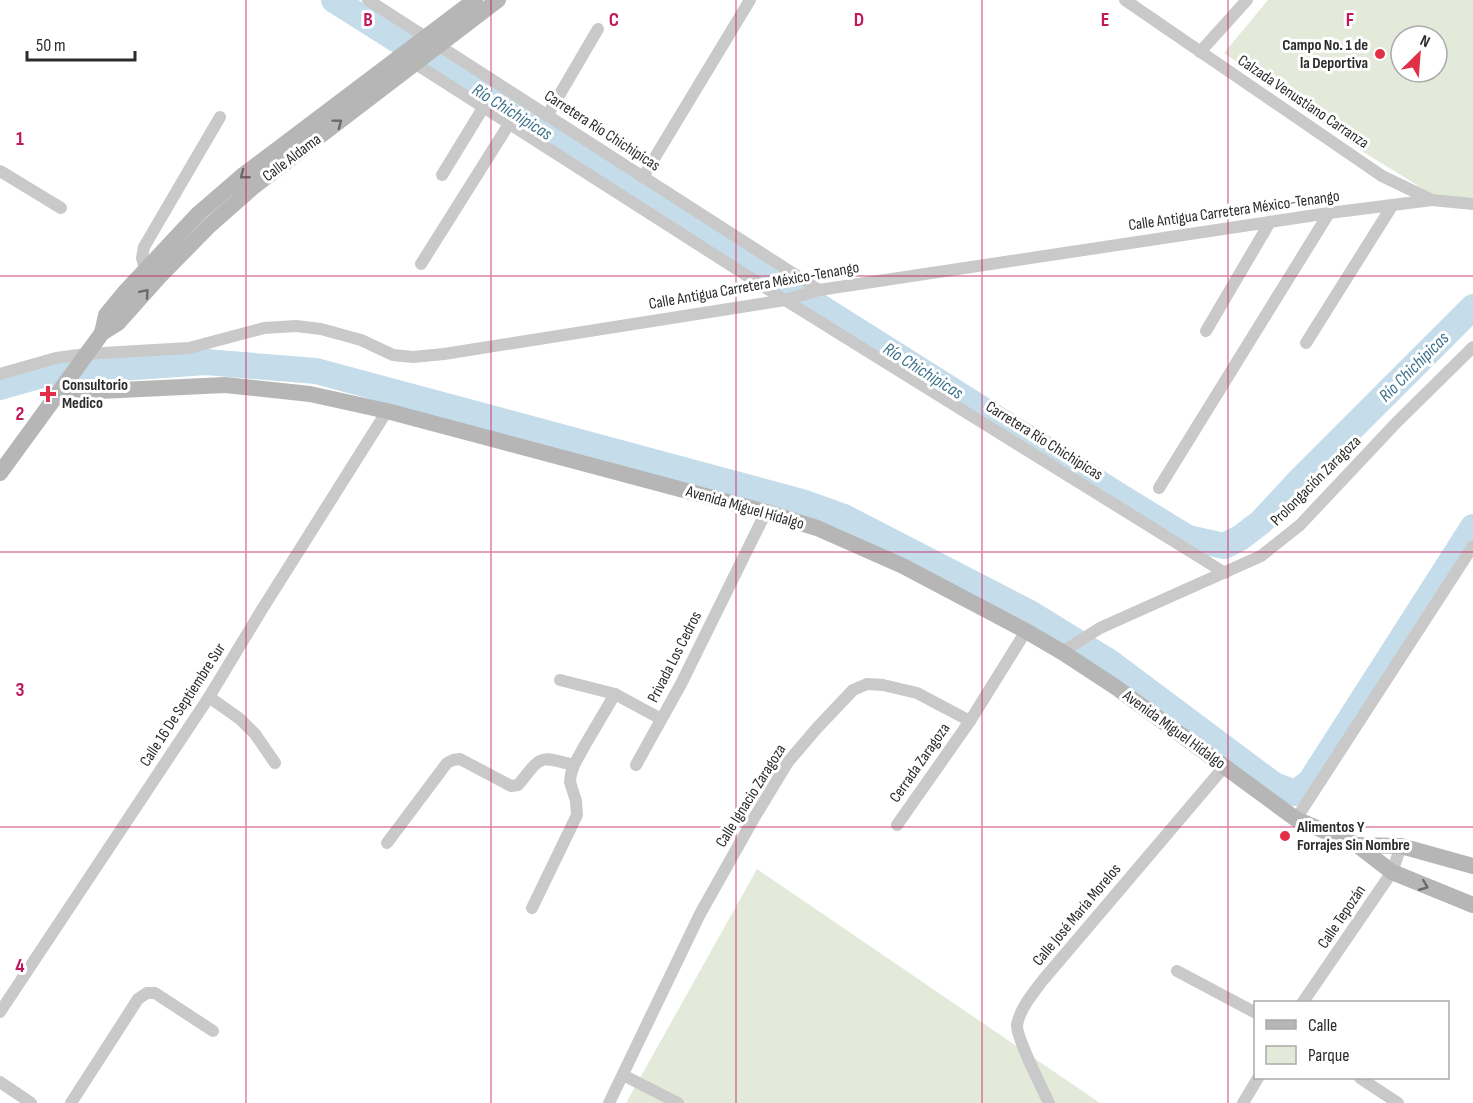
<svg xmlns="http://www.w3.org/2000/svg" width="1473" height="1103" viewBox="0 0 1473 1103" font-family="'Sofia Sans Condensed',sans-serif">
  <rect width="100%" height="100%" fill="#fff"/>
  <g fill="#e3ead9" fill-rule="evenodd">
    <path d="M 1268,0 L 1473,0 L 1473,200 L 1433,195 L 1365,153 L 1224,53 ZM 1401,36 L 1437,36 L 1437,72 L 1401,72 Z"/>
    <polygon points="757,869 1100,1103 626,1103"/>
  </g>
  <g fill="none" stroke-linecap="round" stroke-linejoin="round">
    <g stroke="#c5ddea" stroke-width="26">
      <polyline points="334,0 1121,497 1188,538 1224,546 1240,538 1261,522 1298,482 1473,307"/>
      <polyline points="0,387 49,373 206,362 316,371 802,502 844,517 1030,613 1108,661 1274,785 1295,793 1310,782 1473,527"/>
    </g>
    <g stroke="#c9c9c9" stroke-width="12">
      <polyline points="368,0 819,290"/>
      <polyline points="1125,0 1382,176 1432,200 1473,204"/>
      <polyline points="1200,52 1247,0"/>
      <polyline points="408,59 785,300 1225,573"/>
      <polyline points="547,116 598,29"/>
      <polyline points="0,171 61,208"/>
      <polyline points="442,175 483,108"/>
      <polyline points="643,177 750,0"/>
      <polyline points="421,264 509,124"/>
      <polyline points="145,269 142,258 144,247 220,117"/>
      <polyline points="1206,331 1270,222"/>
      <polyline points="1306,343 1392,206"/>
      <polyline points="0,374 56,358 86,354 189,348 264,328 296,326 321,329 361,340 393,355 413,357 444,354 785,300 819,290 1329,213 1432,200"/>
      <polyline points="1159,488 1329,213"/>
      <polyline points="1062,652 1100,628 1261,556 1300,525 1396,423 1473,347"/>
      <polyline points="560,680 615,694 661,719"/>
      <polyline points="209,697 240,719 255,734 275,763"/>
      <polyline points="636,765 681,684 766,512"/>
      <polyline points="1296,819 1473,546"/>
      <polyline points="897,825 970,721 1026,631"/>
      <path d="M 387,843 L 447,763 L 453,760 L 460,759 L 511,786 L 518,785 C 542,756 537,755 574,765"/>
      <polyline points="532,908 577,815 576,801 570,782 571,774 574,765 585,745 615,694"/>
      <polyline points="1177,971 1256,1013"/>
      <polyline points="1303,1002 1392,872 1401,846"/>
      <polyline points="0,1012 209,697 261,611 387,411"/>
      <polyline points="623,1075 678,1103"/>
      <polyline points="1360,1078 1398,1103"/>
      <polyline points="0,1082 31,1103"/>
      <polyline points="71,1103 138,999 147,993 155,993 213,1031"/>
      <polyline points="609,1103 700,914 754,818 788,762 817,728 853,690 867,684 883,685 917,693 970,721"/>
      <path d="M 1049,1103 C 1042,1088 1016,1037 1017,1025 C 1020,1008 1034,992 1043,980 L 1224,767"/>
      <polyline points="1243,1103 1258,1078"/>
    </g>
    <g stroke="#b6b6b6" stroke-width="16">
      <polyline points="102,333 106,315 124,293 198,214 242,176 475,0"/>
      <polyline points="58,393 225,385 310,394 387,411 766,512 817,528 903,566 1026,631 1062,652 1117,688 1296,819 1357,845 1392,872 1473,905"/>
      <polyline points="0,473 102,333 118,323 160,276 209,226 252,188 498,0"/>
      <polyline points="1357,845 1401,846 1473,866"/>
    </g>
  </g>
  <defs><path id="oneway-chevron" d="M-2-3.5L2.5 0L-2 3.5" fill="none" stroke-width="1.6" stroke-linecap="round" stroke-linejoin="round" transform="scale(1.5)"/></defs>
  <g stroke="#6a6a6a">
    <use href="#oneway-chevron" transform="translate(338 123) rotate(-37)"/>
    <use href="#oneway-chevron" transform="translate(244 175) rotate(142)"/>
    <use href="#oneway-chevron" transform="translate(145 293) rotate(-49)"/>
    <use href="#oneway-chevron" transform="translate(1424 886) rotate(22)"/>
  </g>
  <path fill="none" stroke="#c2185b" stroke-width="1.5" stroke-opacity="0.55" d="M 246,0 L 246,1103M 491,0 L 491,1103M 736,0 L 736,1103M 982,0 L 982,1103M 1228,0 L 1228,1103M 0,276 L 1473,276M 0,552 L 1473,552M 0,827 L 1473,827"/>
  <g fill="#e12f47" stroke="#fff" stroke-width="2">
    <circle cx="1380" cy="54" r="6"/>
    <path d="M45 385h6v6h6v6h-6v6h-6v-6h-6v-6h6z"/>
    <circle cx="1285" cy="836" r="6"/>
  </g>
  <g text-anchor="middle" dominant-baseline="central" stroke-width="6" stroke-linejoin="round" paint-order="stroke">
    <g font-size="16" font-weight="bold" fill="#2c2c2c" stroke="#fff" text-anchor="start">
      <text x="1368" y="45" text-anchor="end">Campo No. 1 de<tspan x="1368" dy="18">la Deportiva</tspan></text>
      <text x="62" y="385">Consultorio<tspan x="62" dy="18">Medico</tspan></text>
      <text x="1297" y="827">Alimentos Y<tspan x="1297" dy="18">Forrajes Sin Nombre</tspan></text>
    </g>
    <g font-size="16" fill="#2c2c2c" stroke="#fff">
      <text transform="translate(1303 102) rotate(34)">Calzada Venustiano Carranza</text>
      <text transform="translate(602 131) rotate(33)">Carretera Río Chichipicas</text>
      <text transform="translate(292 158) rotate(-37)">Calle Aldama</text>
      <text transform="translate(1234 211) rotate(-8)">Calle Antigua Carretera México-Tenango</text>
      <text transform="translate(754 286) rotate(-10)">Calle Antigua Carretera México-Tenango</text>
      <text transform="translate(1044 441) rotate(32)">Carretera Río Chichipicas</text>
      <text transform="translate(1316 481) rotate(-45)">Prolongación Zaragoza</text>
      <text transform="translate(745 508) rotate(16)">Avenida Miguel Hidalgo</text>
      <text transform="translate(675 657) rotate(-63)">Privada Los Cedros</text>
      <text transform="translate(183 705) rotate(-57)">Calle 16 De Septiembre Sur</text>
      <text transform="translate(1174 730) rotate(36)">Avenida Miguel Hidalgo</text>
      <text transform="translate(920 763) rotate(-55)">Cerrada Zaragoza</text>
      <text transform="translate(751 796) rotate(-58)">Calle Ignacio Zaragoza</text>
      <text transform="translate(1077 915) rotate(-50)">Calle José María Morelos</text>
      <text transform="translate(1342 917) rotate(-56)">Calle Tepozán</text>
    </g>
    <g font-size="18" font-style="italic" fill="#3c718b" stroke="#fff">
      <text transform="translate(512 112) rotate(32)">Río Chichipicas</text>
      <text transform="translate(1414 367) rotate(-45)">Río Chichipicas</text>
      <text transform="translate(923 371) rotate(32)">Río Chichipicas</text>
    </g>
  </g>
  <g font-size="20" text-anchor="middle" font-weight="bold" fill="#c2185b" stroke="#fff" stroke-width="6" stroke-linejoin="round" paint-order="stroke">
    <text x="368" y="26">B</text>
    <text x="614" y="26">C</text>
    <text x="859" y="26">D</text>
    <text x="1105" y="26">E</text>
    <text x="1350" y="26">F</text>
    <text x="20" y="145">1</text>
    <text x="20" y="420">2</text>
    <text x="20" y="696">3</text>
    <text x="20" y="972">4</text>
  </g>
  <rect x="1254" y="1001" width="195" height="78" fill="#ffffff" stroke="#ababab" stroke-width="1.5"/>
  <rect x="1266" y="1020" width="30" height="9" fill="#b6b6b6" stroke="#ababab" stroke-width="1.5"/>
  <text x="1308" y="1031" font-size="18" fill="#2c2c2c">Calle</text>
  <rect x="1266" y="1046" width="30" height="18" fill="#e3ead9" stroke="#ababab" stroke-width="1.5"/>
  <text x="1308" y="1061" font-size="18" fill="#2c2c2c">Parque</text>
  <g transform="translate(1419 54) rotate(25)"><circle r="28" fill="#ffffff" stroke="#ababab" stroke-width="1.5"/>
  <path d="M0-4.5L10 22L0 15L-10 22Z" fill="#e12f47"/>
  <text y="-9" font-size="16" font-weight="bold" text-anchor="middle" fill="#2c2c2c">N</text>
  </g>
  <path d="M27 51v9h108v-9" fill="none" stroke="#2c2c2c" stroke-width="3"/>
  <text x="36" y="51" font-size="18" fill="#2c2c2c" stroke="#ffffff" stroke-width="4.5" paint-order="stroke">50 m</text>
</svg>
